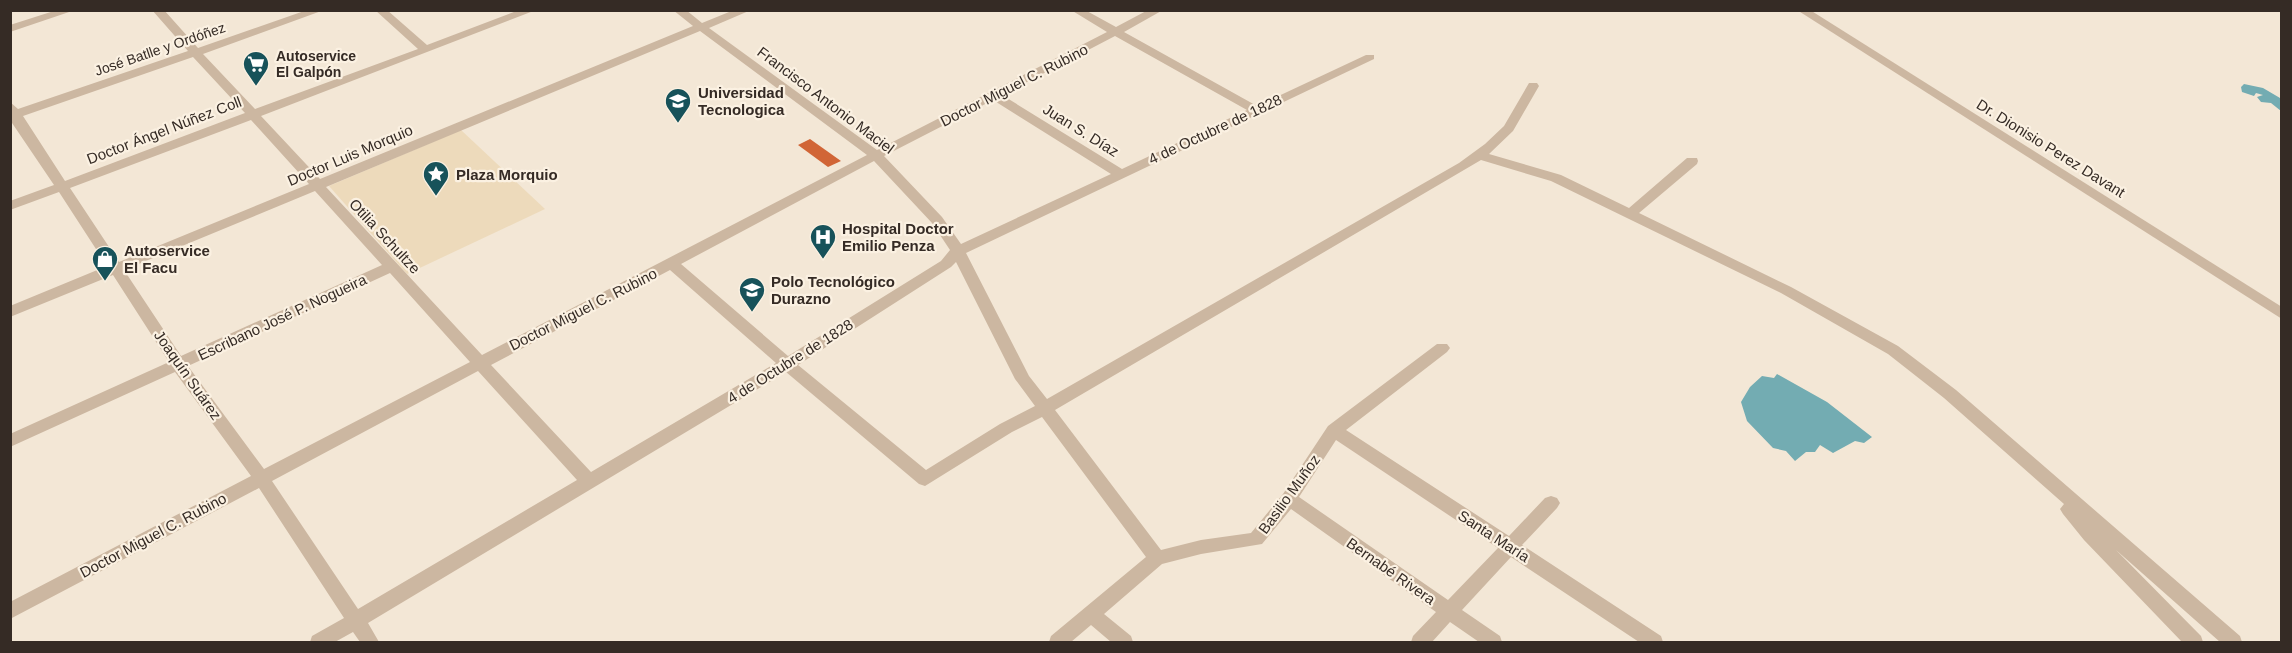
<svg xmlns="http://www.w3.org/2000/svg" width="2292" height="653" viewBox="0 0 2292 653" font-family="Arial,sans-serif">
  <rect width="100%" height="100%" fill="#f3e7d6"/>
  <polygon fill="#eddabb" points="461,130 545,209 407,274 329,186"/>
  <g fill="#73acb2">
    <polygon points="2244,84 2263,88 2280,98 2281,111 2271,103 2261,102 2257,97 2263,95 2256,93 2254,96 2242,92 2241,87"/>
    <polygon points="1777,374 1827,402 1872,437 1864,443 1855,441 1833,453 1820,445 1815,452 1806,452 1795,461 1786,451 1773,448 1747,421 1741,402 1750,387 1762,376 1774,378"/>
  </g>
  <polygon fill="#d16536" points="810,139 841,161 828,167 798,145"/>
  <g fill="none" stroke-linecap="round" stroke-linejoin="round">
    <g fill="#ccb7a1" fill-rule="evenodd">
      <polygon points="57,10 75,10 10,32 10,25"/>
      <path d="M 152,10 L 164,10 L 198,48 L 307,10 L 324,10 L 203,54 L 255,109 L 418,49 L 375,10 L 387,10 L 427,45 L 519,10 L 536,10 L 261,116 L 320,179 L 693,26 L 673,10 L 686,10 L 702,23 L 734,10 L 751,10 L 709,28 L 877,150 L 1107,32 L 1071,10 L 1085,10 L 1116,27 L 1148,10 L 1163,10 L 1124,32 L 1257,106 L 1366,55 L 1374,55 L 1374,59 L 966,253 L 1029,376 L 1047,399 L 1459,163 L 1485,144 L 1504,126 L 1529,83 L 1537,83 L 1539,86 L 1513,131 L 1489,154 L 1561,175 L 1629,208 L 1687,158 L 1697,158 L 1698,161 L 1697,164 L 1639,213 L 1791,287 L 1898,346 L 1956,390 L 2240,636 L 2242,642 L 2220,642 L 2116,550 L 2201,636 L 2203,642 L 2182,642 L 2084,540 L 2063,514 L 2060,509 L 2064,504 L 1944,398 L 1888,354 L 1781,293 L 1551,181 L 1481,160 L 1055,410 L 1161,550 L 1201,540 L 1251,533 L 1283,494 L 1328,426 L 1437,344 L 1447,344 L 1450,348 L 1447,352 L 1346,430 L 1509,536 L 1545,498 L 1551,496 L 1557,498 L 1560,503 L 1557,508 L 1522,545 L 1661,636 L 1663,642 L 1639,642 L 1511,557 L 1462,610 L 1500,636 L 1502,642 L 1479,642 L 1450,622 L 1432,642 L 1411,642 L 1413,636 L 1436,612 L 1291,509 L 1262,544 L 1201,554 L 1162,564 L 1104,614 L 1131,636 L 1133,642 L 1111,642 L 1091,625 L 1071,642 L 1049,642 L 1051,636 L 1146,557 L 1042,417 L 1012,432 L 925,486 L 919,484 L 786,372 L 368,623 L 379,642 L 360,642 L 353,632 L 335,642 L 310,642 L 312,636 L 344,618 L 259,488 L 10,619 L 10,602 L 251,476 L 175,372 L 10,447 L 10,434 L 169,362 L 113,275 L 10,317 L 10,306 L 107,266 L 59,192 L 10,210 L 10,201 L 54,185 L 10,120 L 10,102 L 18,109 L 188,51 ZM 700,31 L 867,155 L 482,355 L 326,187 ZM 1115,36 L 1247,110 L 1122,169 L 1002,95 ZM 193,57 L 245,113 L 65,181 L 23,116 ZM 993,100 L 1111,174 L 961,244 L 942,217 L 884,156 ZM 251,120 L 309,184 L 119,262 L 70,188 ZM 874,161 L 932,223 L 950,250 L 941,261 L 788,356 L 681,264 ZM 315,191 L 382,265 L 181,356 L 124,270 ZM 956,262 L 1015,379 L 1035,406 L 1000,424 L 926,470 L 798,365 L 951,267 ZM 670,270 L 776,363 L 591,472 L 491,365 ZM 390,273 L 470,362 L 264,469 L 188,366 ZM 478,371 L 577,480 L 358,609 L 272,481 ZM 1336,440 L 1498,548 L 1448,600 L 1299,497 Z"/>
      <polygon points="1797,10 1810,10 2282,307 2282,319"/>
    </g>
  </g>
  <defs>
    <g id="supermarket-pin" transform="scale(1.35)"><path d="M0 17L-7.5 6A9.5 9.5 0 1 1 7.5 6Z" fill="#17525a" stroke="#fbf1e2"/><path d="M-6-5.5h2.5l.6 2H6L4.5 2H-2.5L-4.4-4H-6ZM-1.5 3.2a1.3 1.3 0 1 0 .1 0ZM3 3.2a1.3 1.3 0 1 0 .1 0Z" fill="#fff"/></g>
    <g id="university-pin" transform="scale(1.35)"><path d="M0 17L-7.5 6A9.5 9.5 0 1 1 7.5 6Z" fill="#17525a" stroke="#fbf1e2"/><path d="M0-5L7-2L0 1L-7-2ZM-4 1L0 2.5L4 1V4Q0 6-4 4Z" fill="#fff"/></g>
    <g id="sight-pin" transform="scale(1.35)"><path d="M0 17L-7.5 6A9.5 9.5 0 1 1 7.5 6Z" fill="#17525a" stroke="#fbf1e2"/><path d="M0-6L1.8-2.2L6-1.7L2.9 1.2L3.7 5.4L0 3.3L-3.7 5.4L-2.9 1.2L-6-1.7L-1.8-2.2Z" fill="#fff"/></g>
    <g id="hospital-pin" transform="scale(1.35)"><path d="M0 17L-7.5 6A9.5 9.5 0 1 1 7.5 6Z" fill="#17525a" stroke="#fbf1e2"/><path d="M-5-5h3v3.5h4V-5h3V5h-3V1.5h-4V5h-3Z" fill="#fff"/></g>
    <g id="shop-pin" transform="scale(1.35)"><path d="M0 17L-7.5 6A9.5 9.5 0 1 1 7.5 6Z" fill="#17525a" stroke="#fbf1e2"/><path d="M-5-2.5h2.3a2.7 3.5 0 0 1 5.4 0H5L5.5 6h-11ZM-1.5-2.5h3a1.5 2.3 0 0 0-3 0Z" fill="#fff"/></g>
    <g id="school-pin" transform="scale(1.35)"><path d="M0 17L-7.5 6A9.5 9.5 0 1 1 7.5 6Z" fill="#17525a" stroke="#fbf1e2"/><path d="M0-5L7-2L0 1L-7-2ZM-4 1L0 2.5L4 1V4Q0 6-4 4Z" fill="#fff"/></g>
  </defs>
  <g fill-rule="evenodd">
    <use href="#supermarket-pin" x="256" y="64"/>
    <use href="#university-pin" x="678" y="101"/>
    <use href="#sight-pin" x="436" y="174"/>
    <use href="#hospital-pin" x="823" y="237"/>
    <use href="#shop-pin" x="105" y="259"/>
    <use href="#school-pin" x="752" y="290"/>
  </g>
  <g text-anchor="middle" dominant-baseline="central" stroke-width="4.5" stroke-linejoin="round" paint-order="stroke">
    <g font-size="14" fill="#352b25" stroke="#fbf1e2">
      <text transform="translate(160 49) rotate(-19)">José Batlle y Ordóñez</text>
    </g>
    <g font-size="14" font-weight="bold" fill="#352b25" stroke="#fbf1e2" text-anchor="start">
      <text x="276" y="56">Autoservice<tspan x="276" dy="16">El Galpón</tspan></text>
    </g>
    <g font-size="15" fill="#352b25" stroke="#fbf1e2">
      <text transform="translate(1014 85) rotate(-27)">Doctor Miguel C. Rubino</text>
      <text transform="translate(826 100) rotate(37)">Francisco Antonio Maciel</text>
      <text transform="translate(1215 129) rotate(-25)">4 de Octubre de 1828</text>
      <text transform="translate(164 130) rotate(-21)">Doctor Ángel Núñez Coll</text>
      <text transform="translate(1081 130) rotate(32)">Juan S. Díaz</text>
      <text transform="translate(2051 148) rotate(32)">Dr. Dionisio Perez Davant</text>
      <text transform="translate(350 155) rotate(-23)">Doctor Luis Morquio</text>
      <text transform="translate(385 236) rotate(47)">Otilia Schultze</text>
      <text transform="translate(583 309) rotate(-27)">Doctor Miguel C. Rubino</text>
      <text transform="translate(282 317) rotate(-25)">Escribano José P. Nogueira</text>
      <text transform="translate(790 361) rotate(-32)">4 de Octubre de 1828</text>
      <text transform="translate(188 375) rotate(55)">Joaquín Suárez</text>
      <text transform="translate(1289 494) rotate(-54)">Basilio Muñoz</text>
      <text transform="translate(153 535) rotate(-28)">Doctor Miguel C. Rubino</text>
      <text transform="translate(1494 536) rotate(33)">Santa María</text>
      <text transform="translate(1391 571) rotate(35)">Bernabé Rivera</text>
    </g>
    <g font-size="15" font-weight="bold" fill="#352b25" stroke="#fbf1e2" text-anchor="start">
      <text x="698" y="92">Universidad<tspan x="698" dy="17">Tecnologica</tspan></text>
      <text x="456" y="174">Plaza Morquio</text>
      <text x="842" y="228">Hospital Doctor<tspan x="842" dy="17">Emilio Penza</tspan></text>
      <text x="124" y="250">Autoservice<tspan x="124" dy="17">El Facu</tspan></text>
      <text x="771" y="281">Polo Tecnológico<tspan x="771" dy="17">Durazno</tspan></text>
    </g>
  </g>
  <rect width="2292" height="653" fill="none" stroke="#352b25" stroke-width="24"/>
</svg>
